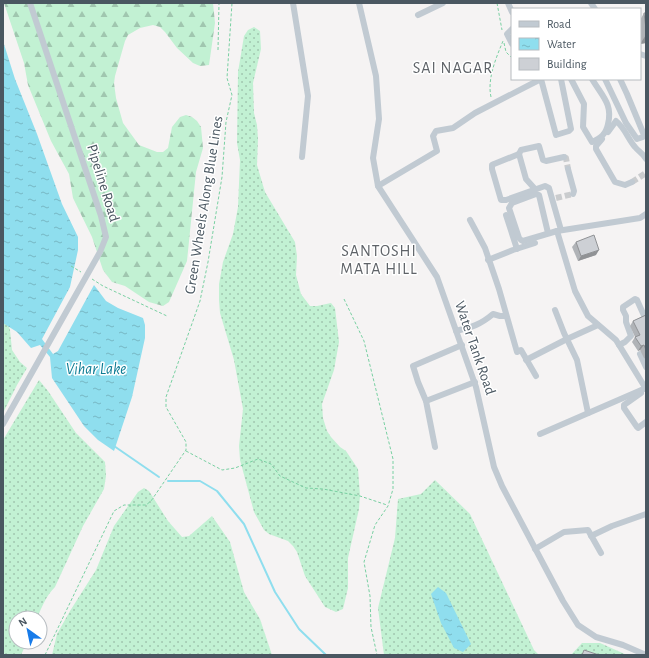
<svg xmlns="http://www.w3.org/2000/svg" width="649" height="658" viewBox="0 0 649 658" font-family="'Alegreya Sans',sans-serif">
  <defs>
    <pattern id="grass-dots" width="8" height="8" patternUnits="userSpaceOnUse"><rect width="8" height="8" fill="#c2f1d3"/><path d="M2 2h.1M6 6h.1" fill="none" stroke="#a0c6af" stroke-width="1.8" stroke-linecap="round"/></pattern>
    <pattern id="forest-firs" width="22" height="20" patternUnits="userSpaceOnUse"><rect width="22" height="20" fill="#c2f1d3"/><path d="M5 1l3.5 6h-7zM16 11l3.5 6h-7z" fill="#a0c6af"/></pattern>
    <pattern id="water-ripples" width="26" height="14" patternUnits="userSpaceOnUse"><rect width="26" height="14" fill="#8fdeee"/><path d="M2 4q2-2 4 0t4 0M15 11q2-2 4 0t4 0" fill="none" stroke="#77b7c4"/></pattern>
  </defs>
  <rect width="100%" height="100%" fill="#f5f3f3"/>
  <g fill="url(#grass-dots)">
    <polygon points="254,27 260,31 261,49 253,83 254,113 257,125 258,139 257,165 265,192 295,242 297,256 296,275 301,294 310,306 317,306 331,303 335,308 339,342 334,370 322,404 323,418 327,431 331,437 340,447 346,451 358,469 360,495 359,509 348,558 348,588 343,609 336,612 325,607 305,576 297,552 293,546 288,541 269,534 264,530 254,512 240,460 239,446 243,409 234,360 220,313 219,300 219,284 223,262 233,234 238,207 240,160 237,143 238,72 244,36 248,30"/>
    <polygon points="3,313 6,317 10,330 12,350 20,362 27,368 17,385 3,413"/>
    <path d="M 39,380 L 48,391 L 76,433 L 105,462 L 106,476 L 104,489 L 83,526 L 55,587 C 46,596 42,607 37,618 L 16,618 L 16,642 L 27,642 L 21,655 L 3,655 L 3,440 Z"/>
    <polygon points="435,480 470,514 534,650 539,655 384,655 378,608 395,538 398,499 421,494"/>
    <polygon points="144,488 149,491 168,521 182,537 189,536 212,516 230,542 244,592 260,619 272,655 52,655 57,634 70,611 96,570 114,526 138,492"/>
    <polygon points="582,643 600,643 627,655 571,655"/>
  </g>
  <polygon fill="url(#forest-firs)" points="4,3 213,3 215,23 209,65 200,66 193,63 177,48 165,32 160,27 153,25 140,28 128,35 125,41 115,76 114,83 116,98 123,123 139,145 157,152 163,152 168,148 172,127 180,117 186,115 192,117 197,121 201,127 203,148 196,172 187,261 169,302 163,306 149,302 125,286 112,282 103,270 92,237 73,198 69,174 51,141 28,85 24,63"/>
  <g fill="url(#water-ripples)">
    <polygon points="3,41 15,79 37,134 62,204 78,237 78,250 70,287 42,339 53,354 58,351 94,285 106,301 118,308 143,318 145,325 145,338 132,397 114,451 98,440 84,426 52,378 50,357 40,345 31,348 17,332 3,323"/>
    <polygon points="438,587 446,593 471,644 463,652 454,648 441,623 431,594"/>
  </g>
  <g fill="none" stroke-linecap="round" stroke-linejoin="round">
    <g stroke="#8fdeee" stroke-width="2">
      <polyline points="114,446 159,477"/>
      <polyline points="168,481 200,481 217,491 244,524 275,592 299,629 326,655"/>
    </g>
    <g stroke="#caccce" stroke-width="6" stroke-dasharray="6 3" stroke-linecap="butt">
      <polyline points="564,157 566,158 568,169"/>
      <polyline points="632,182 646,173"/>
      <polyline points="556,198 573,194"/>
    </g>
    <g stroke="#79d0a2" stroke-width="1" stroke-dasharray="3 2" stroke-linecap="butt">
      <polyline points="497,3 502,30"/>
      <polyline points="504,43 506,52 512,58"/>
      <polyline points="218,50 219,3"/>
      <path d="M 491,97 C 487,79 496,58 503,41"/>
      <polyline points="71,266 81,272"/>
      <polyline points="92,279 103,286 167,316"/>
      <polyline points="344,299 364,341 393,459 393,489 388,506 375,525 364,562 370,596 371,627 377,655"/>
      <polyline points="186,451 222,470 235,468 258,459 271,464 280,476 306,488 323,489 360,496 387,505"/>
      <polyline points="45,655 114,511 124,505 146,505 151,501 186,450 186,442 166,407 166,397 200,301 208,262 222,177 226,122 232,95 227,78 232,3"/>
    </g>
    <g stroke="#c1cad2" stroke-width="6">
      <polyline points="293,3 308,96 302,157"/>
      <polyline points="359,3 376,76 379,119 373,158 378,186 437,277 476,387 494,467 502,486 563,601 578,625 596,637 623,645 646,655"/>
      <polyline points="508,3 512,12"/>
      <polyline points="591,3 595,9"/>
      <polyline points="418,15 443,3"/>
      <polyline points="512,29 507,34 512,44"/>
      <polyline points="640,54 646,56"/>
      <polyline points="541,79 556,135 569,131 571,129 561,79"/>
      <path d="M 571,79 L 584,104 L 583,127 L 592,142 C 601,138 606,134 608,124 C 613,104 602,96 592,79"/>
      <polyline points="605,79 626,123 637,139 643,137 644,135 627,94 620,79"/>
      <path d="M 608,132 L 616,121 C 625,128 628,139 635,147 C 639,152 643,153 646,159"/>
      <polyline points="602,139 596,146 596,149 615,182 625,185 632,182"/>
      <polyline points="519,154 526,179 535,189"/>
      <polyline points="568,169 574,191 573,194"/>
      <polyline points="378,186 437,151 433,136 436,131 453,128 475,113 541,79"/>
      <polyline points="646,214 640,218 557,231 575,291 588,316 616,340 646,389"/>
      <polyline points="506,215 517,249"/>
      <polyline points="470,220 485,248 499,289 517,352 521,350 536,376"/>
      <polyline points="561,230 549,188 545,186 506,200 501,200 492,169 492,165 494,164 519,154 521,150 539,146 543,160 546,161 564,157"/>
      <polyline points="548,233 539,195 536,194 512,203 509,208 519,238 521,240 523,241 557,231"/>
      <polyline points="488,260 513,250 535,243"/>
      <polyline points="555,310 564,333 577,360 588,413"/>
      <path d="M 456,331 C 472,327 480,325 493,314 L 500,316 L 506,316"/>
      <polyline points="619,345 625,342 631,336 626,322 626,316 623,310 623,307 635,299 637,300 646,320"/>
      <polyline points="640,354 646,367"/>
      <polyline points="526,360 567,339 598,325"/>
      <polyline points="641,393 624,405 624,408 637,427 638,428 646,422"/>
      <polyline points="426,401 475,382"/>
      <polyline points="3,424 100,252 106,237 101,216 30,3"/>
      <polyline points="540,434 646,388"/>
      <polyline points="435,447 426,401 418,382 413,366 462,345"/>
      <polyline points="591,536 612,526 646,514"/>
      <polyline points="535,549 564,532 588,530 601,553"/>
    </g>
  </g>
  <g fill="#b0b3b7">
    <polygon points="644,13 646,13 646,43 640,44 640,20"/>
    <polygon points="576,242 596,255 578,261 572,247"/>
    <polygon points="646,315 646,359 644,358 640,350 638,351 632,342 635,337 630,326 633,321"/>
  </g>
  <g fill="#909295">
    <polygon points="646,35 646,43 640,44"/>
    <polygon points="599,250 596,255 578,261 581,256"/>
    <polygon points="644,345 640,350 638,351 641,346"/>
  </g>
  <g fill="#cdd0d5" stroke="#909295">
    <polygon points="644,13 646,13 646,29"/>
    <polygon points="594,235 599,250 581,256 576,242"/>
    <polygon points="646,315 646,350 644,345 641,346 635,337 640,335 633,321"/>
    <polygon points="584,650 599,655 582,655"/>
  </g>
  <g text-anchor="middle" dominant-baseline="central" stroke-width="3" stroke-linejoin="round" paint-order="stroke">
    <g font-size="15" fill="#4a5761" stroke="#fff">
      <text transform="translate(103 183) rotate(73)">Pipeline Road</text>
      <text transform="translate(204 205) rotate(-81)">Green Wheels Along Blue Lines</text>
      <text transform="translate(475 348) rotate(71)">Water Tank Road</text>
    </g>
    <g font-size="16" letter-spacing="1" fill="#5f6368" stroke="#fff">
      <text x="453" y="68">SAI NAGAR</text>
      <text x="379" y="251">SANTOSHI<tspan x="379" dy="18">MATA HILL</tspan></text>
    </g>
    <g font-size="16" font-style="italic" fill="#0b7b93" stroke="#fff">
      <text x="96" y="369">Vihar Lake</text>
    </g>
  </g>
  <rect width="649" height="658" fill="none" stroke="#4a5761" stroke-width="8"/>
  <rect x="511" y="8" width="130" height="72" fill="#ffffff" stroke="#b7bcc0"/>
  <rect x="519" y="21" width="20" height="6" fill="#c1cad2" stroke="#b7bcc0"/>
  <text x="547" y="28" font-size="12" fill="#4a5761">Road</text>
  <rect x="519" y="38" width="20" height="12" fill="url(#water-ripples)" stroke="#b7bcc0"/>
  <text x="547" y="48" font-size="12" fill="#4a5761">Water</text>
  <rect x="519" y="58" width="20" height="12" fill="#cdd0d5" stroke="#b7bcc0"/>
  <text x="547" y="68" font-size="12" fill="#4a5761">Building</text>
  <g transform="translate(28 630) rotate(327)"><circle r="19" fill="#ffffff" stroke="#b7bcc0"/>
  <path d="M0-3L7 15L0 10L-7 15Z" fill="#187be9"/>
  <text y="-6" font-size="11" font-weight="bold" text-anchor="middle" fill="#4a5761">N</text>
  </g>
</svg>
